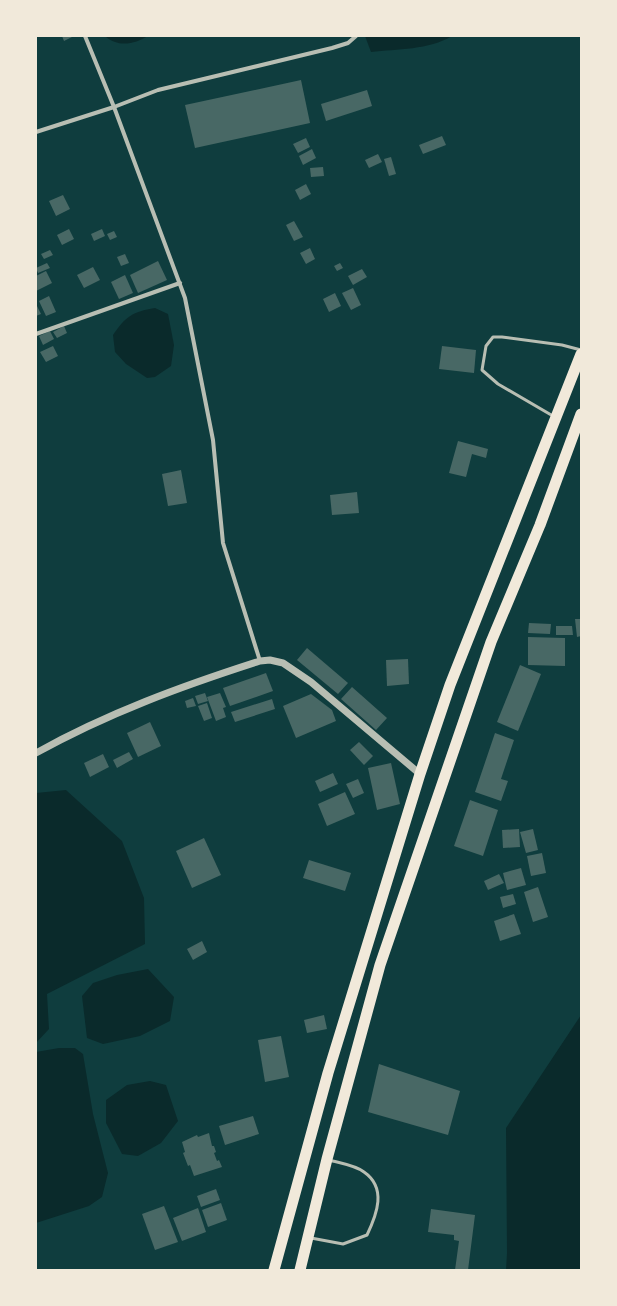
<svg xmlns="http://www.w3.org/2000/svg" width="617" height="1306" viewBox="0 0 617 1306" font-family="'DM Sans',sans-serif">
  <rect width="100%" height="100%" fill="#0f3d3e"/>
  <g fill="#0a2a2b">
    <path d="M 105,36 L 148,36 C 135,44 118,48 105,36 Z"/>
    <path d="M 365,36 L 452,36 C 429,50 397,49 371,52 Z"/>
    <path d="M 155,308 L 168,314 L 174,345 L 171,366 L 155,377 L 147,378 L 126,364 L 115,352 L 113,335 C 126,316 132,312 155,308 Z"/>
    <polygon points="66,790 122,841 144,898 145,944 47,994 49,1029 36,1043 36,793"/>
    <polygon points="148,969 174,997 170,1021 140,1036 103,1044 87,1038 82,996 93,983 117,975"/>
    <polygon points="581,1015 581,1270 506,1270 507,1253 506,1128"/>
    <polygon points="59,1048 75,1048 83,1054 93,1114 108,1173 102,1197 89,1206 36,1223 36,1052"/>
    <polygon points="150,1081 166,1085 178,1121 161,1143 138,1156 122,1154 106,1123 106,1100 127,1085"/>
  </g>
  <g fill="#486865">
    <polygon points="62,36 74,36 64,41"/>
    <polygon points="301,80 310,123 195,148 185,105"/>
    <polygon points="367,90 372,106 326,121 321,104"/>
    <polygon points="442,136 446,145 423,154 419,145"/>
    <polygon points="306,138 310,147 298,153 293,144"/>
    <polygon points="312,149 316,158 303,165 299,156"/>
    <polygon points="378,154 382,162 369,168 365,160"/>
    <polygon points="391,157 396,174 389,176 384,159"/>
    <polygon points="323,167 324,176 311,177 310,168"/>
    <polygon points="306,184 311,194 300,200 295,190"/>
    <polygon points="63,195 70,209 56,216 49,201"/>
    <polygon points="294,221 303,237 294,241 286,225"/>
    <polygon points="69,229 74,239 62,245 57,235"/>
    <polygon points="102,229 105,236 94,241 91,234"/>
    <polygon points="114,231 117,237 110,240 107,234"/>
    <polygon points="310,248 315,259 306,264 300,253"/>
    <polygon points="50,250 53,255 44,259 41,254"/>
    <polygon points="125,254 129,263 121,266 117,257"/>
    <polygon points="158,261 167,280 138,293 130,275"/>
    <polygon points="47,263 50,268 38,273 36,268"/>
    <polygon points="340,263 343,268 337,271 334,266"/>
    <polygon points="93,267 100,280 84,288 77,275"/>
    <polygon points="362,269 367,277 353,285 348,276"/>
    <polygon points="46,271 52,283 36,291 36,276"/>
    <polygon points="125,275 133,293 119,299 111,282"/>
    <polygon points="353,288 361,305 351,310 342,293"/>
    <polygon points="335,293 341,306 329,312 323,299"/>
    <polygon points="49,296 56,312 46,316 39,301"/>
    <polygon points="36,304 41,314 36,316"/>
    <polygon points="64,326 67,333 57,338 53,332"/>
    <polygon points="50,331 54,339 43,345 39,336"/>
    <polygon points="53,346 58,356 46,362 40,352"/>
    <polygon points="442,346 476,350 474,373 439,369"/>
    <polygon points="458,441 488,449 486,458 472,454 466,477 449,473"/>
    <polygon points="181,470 187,503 168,506 162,474"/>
    <polygon points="357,492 359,513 332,515 330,495"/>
    <polygon points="575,619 581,619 581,636 577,637"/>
    <polygon points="529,623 551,624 550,634 528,633"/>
    <polygon points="556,626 572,626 573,635 556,635"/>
    <polygon points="528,637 565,638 565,666 528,665"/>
    <polygon points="307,648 348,683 338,694 297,660"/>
    <polygon points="408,659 409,684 387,686 386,660"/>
    <polygon points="520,665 541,674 518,731 497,722"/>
    <polygon points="266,673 273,691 230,706 223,688"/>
    <polygon points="352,687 387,718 376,730 341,699"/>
    <polygon points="205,693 208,701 198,704 195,696"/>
    <polygon points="220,693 226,707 223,708 226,717 216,721 207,697"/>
    <polygon points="311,694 332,710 336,721 296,738 283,706"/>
    <polygon points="193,698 196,706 187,708 185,701"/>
    <polygon points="272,699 275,709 235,722 231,712"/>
    <polygon points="207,703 212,718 204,721 198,706"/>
    <polygon points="150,722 161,746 138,757 127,733"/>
    <polygon points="495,733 514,740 501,779 508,781 501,801 475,792"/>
    <polygon points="359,742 373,756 364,765 350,750"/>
    <polygon points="129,752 133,759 117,768 113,760"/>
    <polygon points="103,754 109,767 90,777 84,763"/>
    <polygon points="391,763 400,804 377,810 368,768"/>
    <polygon points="333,773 338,784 320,792 315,781"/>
    <polygon points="358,779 364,793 353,798 346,784"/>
    <polygon points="345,792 355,814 327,826 318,804"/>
    <polygon points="470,800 498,810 483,856 454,846"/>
    <polygon points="519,829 520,847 503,848 502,830"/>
    <polygon points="533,829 538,850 526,853 520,832"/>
    <polygon points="204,838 221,875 192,888 176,851"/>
    <polygon points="542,853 546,873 531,876 527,856"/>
    <polygon points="309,860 351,873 345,891 303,878"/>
    <polygon points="521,868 526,885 507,890 503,873"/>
    <polygon points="499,874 504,883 488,890 484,881"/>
    <polygon points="538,887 548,917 533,922 524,892"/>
    <polygon points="513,894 516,904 503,908 500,897"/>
    <polygon points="514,914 521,934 500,941 494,921"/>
    <polygon points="202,941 207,952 193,960 187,949"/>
    <polygon points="324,1015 327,1029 307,1033 304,1020"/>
    <polygon points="281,1036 289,1077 265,1082 258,1040"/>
    <polygon points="379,1064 460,1091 448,1135 368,1112"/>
    <polygon points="253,1116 259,1134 225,1145 219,1126"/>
    <polygon points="209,1133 212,1146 214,1146 216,1152 214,1153 217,1161 219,1160 222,1167 194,1176 190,1165 188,1166 183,1153 185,1152 182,1142 197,1135 198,1137"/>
    <polygon points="216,1189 220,1200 201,1207 197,1196"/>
    <polygon points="221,1203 227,1220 208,1227 202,1210"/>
    <polygon points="164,1206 178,1242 155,1250 142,1214"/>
    <polygon points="198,1208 206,1232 182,1241 173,1218"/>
    <polygon points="431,1209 475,1215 468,1270 455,1270 459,1241 454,1240 454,1235 428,1232"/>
  </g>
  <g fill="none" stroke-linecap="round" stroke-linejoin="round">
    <g stroke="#b8beb3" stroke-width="3">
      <polyline points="553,416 498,384 482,370 486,346 493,337 502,337 562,345 581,350"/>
      <path d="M 311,1238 L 343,1244 L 367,1235 C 377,1214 387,1188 364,1172 C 355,1165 339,1163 329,1160"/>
    </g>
    <g stroke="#b8beb3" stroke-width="4">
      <polyline points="85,36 114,107 185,298 213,440 223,543 260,661"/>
      <polyline points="36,132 114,107 158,90 332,48 348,43 356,36"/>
      <polyline points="36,334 180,283"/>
    </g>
    <path stroke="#b8beb3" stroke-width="7" d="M 36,753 C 108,713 182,686 260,661 L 270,660 L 283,663 L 311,682 L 420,774"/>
    <g stroke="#f1e9da" stroke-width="11">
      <polyline points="274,1270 328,1073 420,774 450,685 581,354"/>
      <polyline points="300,1270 327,1159 380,965 491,642 540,525 581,414"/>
    </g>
  </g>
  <rect width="617" height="1306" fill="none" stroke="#f1e9da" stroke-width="74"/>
</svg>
